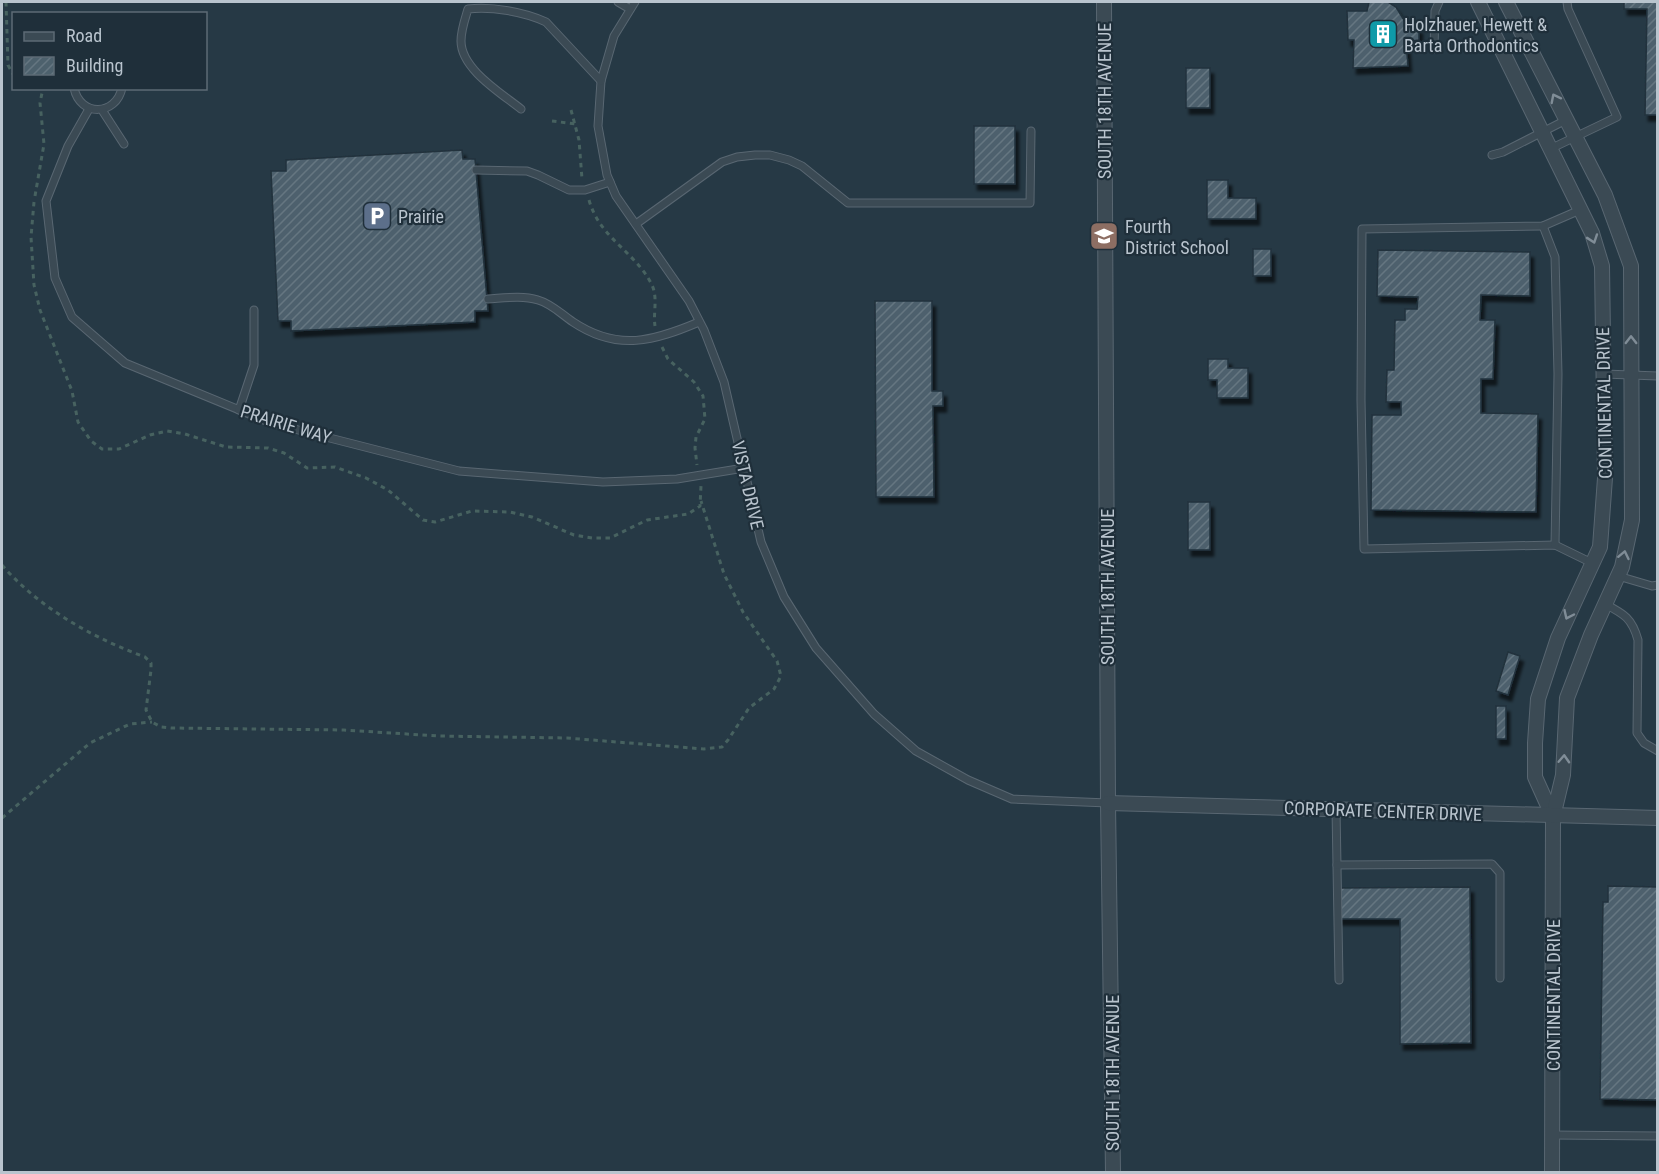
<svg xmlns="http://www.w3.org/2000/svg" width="1659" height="1174" viewBox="0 0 1659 1174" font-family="'Roboto Condensed',sans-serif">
  <defs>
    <pattern id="building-hatch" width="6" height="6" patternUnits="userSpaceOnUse" patternTransform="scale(1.5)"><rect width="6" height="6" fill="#4d616d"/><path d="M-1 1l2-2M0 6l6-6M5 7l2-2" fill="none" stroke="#657681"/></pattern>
    <filter id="shadow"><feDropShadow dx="3.5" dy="6" stdDeviation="1.5" flood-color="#0009"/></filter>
  </defs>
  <rect width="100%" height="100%" fill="#263945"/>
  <g fill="url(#building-hatch)" stroke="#21313c" stroke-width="1.5" filter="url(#shadow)">
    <polygon points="1369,2 1388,2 1396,7 1407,25 1419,28 1419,40 1406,42 1408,66 1353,68 1354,40 1348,40 1347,11 1367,11"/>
    <polygon points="1624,2 1658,2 1658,115 1645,115 1647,9 1624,9"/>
    <rect x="1186" y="68" width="24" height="40"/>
    <rect x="974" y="126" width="41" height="58"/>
    <polygon points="462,150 463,159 475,159 488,311 475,311 475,322 291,331 291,321 278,321 271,171 286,171 286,160"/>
    <polygon points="1207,180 1228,180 1228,198 1256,198 1256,219 1207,219"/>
    <rect x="1253" y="249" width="18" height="27"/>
    <polygon points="1378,250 1530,252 1530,296 1481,295 1480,320 1495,320 1493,379 1481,379 1481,413 1538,414 1536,512 1371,510 1372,415 1401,415 1401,402 1386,402 1387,370 1394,370 1395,320 1405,320 1405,309 1417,309 1418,297 1377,296"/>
    <polygon points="875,301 932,301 932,391 943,391 943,406 933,406 934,497 876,497"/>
    <polygon points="1208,359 1228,359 1228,368 1248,368 1248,398 1217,398 1217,380 1208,380"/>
    <rect x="1188" y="502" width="22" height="48"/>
    <polygon points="1508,652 1520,656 1508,695 1496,691"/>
    <rect x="1496" y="706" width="10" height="33"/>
    <polygon points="1608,886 1658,887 1658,1100 1600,1099 1603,902 1608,902"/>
    <polygon points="1470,887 1471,1043 1400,1044 1400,919 1338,919 1338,888"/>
  </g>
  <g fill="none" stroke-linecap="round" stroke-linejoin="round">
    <g stroke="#596772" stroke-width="9">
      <g id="service">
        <polyline points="618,2 630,9"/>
        <polyline points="635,2 614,36 601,81 598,126 607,175 616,196 689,301 704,330 724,382 761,542 784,597 816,648 874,714 916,751 968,780 1012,799 1108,803"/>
        <polyline points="1434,49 1435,11 1439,2"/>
        <path d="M 74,88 C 80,117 116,116 122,88"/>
        <polyline points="89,109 68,146 46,201 55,278 72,317 125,363 271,423 459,471 603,482 677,479 744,468"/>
        <path d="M 521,109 C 501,93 461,69 461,41 C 461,30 465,19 468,9 C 491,6 525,12 546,22 L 601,81"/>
        <polyline points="102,110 124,144"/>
        <polyline points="1550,149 1617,117 1568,9 1567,2"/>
        <polyline points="1492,155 1503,152 1566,120"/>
        <polyline points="476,170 527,171 538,175 569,190 585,190 610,182"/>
        <polyline points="1580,210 1543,226 1362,229 1361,400 1364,549 1555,545 1592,563"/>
        <polyline points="636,224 722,162 737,157 755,155 770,155 789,160 802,166 848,203 1030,203 1031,131"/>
        <polyline points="1543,226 1555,257 1558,374 1555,545"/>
        <path d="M 488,299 C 504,298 522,295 538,300 C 552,304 561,314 573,322 C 618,352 654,341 699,322"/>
        <polyline points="1604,374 1658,376"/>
        <polyline points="239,410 254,365 254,310"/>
        <polyline points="1618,576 1652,586 1658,585"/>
        <path d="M 1605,604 C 1624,614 1632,618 1638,640 L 1637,733 L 1644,743 L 1658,751"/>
        <polyline points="1336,809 1339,980"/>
        <polyline points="1337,865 1492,864 1500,873 1500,978"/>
        <polyline points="1552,1135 1658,1136"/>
      </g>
    </g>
    <g stroke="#596772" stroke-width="16">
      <g id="minor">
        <polyline points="1104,2 1108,803 1113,1172"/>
        <polyline points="1478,2 1592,233 1602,266 1605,478 1600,547 1558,638 1538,699 1535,743 1535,777 1553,817"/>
        <polyline points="1506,2 1605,195 1631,266 1632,520 1622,567 1591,635 1567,698 1563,775 1553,817 1552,1172"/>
        <polyline points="1108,803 1658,818"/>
      </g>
    </g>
    <g stroke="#476260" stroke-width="3" stroke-dasharray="4.5 4.5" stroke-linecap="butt">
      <polyline points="6,2 8,65 14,76"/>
      <polyline points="571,110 579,140 582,179"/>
      <polyline points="552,121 576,124"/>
      <polyline points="35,196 44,144 40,103 43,88"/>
      <path d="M 589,200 C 600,239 635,251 652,285 C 658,298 653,313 655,326"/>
      <polyline points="34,202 31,237 34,285 40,310 72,391 78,422 91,441 102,449 119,449 150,435 167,431 185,434 226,447 268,448 284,453 307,468 335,467 366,478 388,490 423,520 435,522 472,511 510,512 532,517 574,535 592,538 610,538 647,520 688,514 700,506 701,486"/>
      <polyline points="662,347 668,359 694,382 703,396 705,419 696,437 695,448 697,465"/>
      <path d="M 2,565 C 39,608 93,638 145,657 L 151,663 L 151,670 L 146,710 L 152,722 L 161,727 L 171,728 L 344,730 L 438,736 L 567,738 L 704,749 L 722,747 L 728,740 L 749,708 L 774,689 L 781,676 L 777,661 L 743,612 L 724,574 L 701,501"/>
      <polyline points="2,818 90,743 130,724 152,722"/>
    </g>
    <use href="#service" stroke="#3b4a54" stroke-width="7"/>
    <use href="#minor" stroke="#3b4a54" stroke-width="14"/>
  </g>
  <defs><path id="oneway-chevron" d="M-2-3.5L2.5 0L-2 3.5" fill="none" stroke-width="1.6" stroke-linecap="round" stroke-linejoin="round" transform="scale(1.5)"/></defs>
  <g stroke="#808d97">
    <use href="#oneway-chevron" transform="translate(1555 98) rotate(-117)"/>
    <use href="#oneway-chevron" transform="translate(1593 239) rotate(71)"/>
    <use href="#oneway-chevron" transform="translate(1631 340) rotate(-90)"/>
    <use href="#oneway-chevron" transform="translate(1624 555) rotate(-78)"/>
    <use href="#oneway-chevron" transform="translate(1568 615) rotate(115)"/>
    <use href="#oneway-chevron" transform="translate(1564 759) rotate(-87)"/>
  </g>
  <defs>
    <g id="building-square" transform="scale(1.5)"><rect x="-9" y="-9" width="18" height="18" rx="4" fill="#0f9aa8" stroke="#1f2f3a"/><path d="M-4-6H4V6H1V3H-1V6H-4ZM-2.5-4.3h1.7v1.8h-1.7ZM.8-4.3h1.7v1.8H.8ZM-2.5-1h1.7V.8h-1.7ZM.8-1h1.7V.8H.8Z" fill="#fff"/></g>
    <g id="parking-square" transform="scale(1.5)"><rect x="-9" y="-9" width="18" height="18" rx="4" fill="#5c6f8a" stroke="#1f2f3a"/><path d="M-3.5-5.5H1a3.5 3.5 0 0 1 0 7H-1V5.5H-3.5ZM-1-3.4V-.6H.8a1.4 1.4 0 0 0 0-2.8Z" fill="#fff"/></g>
    <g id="school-square" transform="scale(1.5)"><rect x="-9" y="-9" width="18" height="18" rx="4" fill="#8d6e63" stroke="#1f2f3a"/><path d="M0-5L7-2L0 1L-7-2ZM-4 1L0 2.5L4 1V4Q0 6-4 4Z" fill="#fff"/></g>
  </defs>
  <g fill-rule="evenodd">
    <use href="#building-square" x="1383" y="34"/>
    <use href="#parking-square" x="377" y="216"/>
    <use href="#school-square" x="1104" y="236"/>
  </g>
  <g text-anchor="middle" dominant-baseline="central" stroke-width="4.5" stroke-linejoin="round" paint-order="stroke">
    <g font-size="18" fill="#b9c4ce" stroke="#1f2f3a" text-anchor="start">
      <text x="1404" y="24">Holzhauer, Hewett &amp;<tspan x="1404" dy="21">Barta Orthodontics</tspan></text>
      <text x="398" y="216">Prairie</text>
      <text x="1125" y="226">Fourth<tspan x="1125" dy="21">District School</tspan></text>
    </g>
    <g font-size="18" fill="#b9c4ce" stroke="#1f2f3a">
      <text transform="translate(1104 101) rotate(-90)">SOUTH 18TH AVENUE</text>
      <text transform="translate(1604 403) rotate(-91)">CONTINENTAL DRIVE</text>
      <text transform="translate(286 424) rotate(17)">PRAIRIE WAY</text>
      <text transform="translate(748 485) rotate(77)">VISTA DRIVE</text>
      <text transform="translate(1107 587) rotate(-90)">SOUTH 18TH AVENUE</text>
      <text transform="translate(1383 811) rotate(2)">CORPORATE CENTER DRIVE</text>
      <text transform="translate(1553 995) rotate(-90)">CONTINENTAL DRIVE</text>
      <text transform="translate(1112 1073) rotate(-90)">SOUTH 18TH AVENUE</text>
    </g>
  </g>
  <rect width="1659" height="1174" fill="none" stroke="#b9c4ce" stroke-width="6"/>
  <rect x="12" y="12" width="195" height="78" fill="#1f2f3a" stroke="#5d6b75" stroke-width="1.5"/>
  <rect x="24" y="32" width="30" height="9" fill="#3b4a54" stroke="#5d6b75" stroke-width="1.5"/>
  <text x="66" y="42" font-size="18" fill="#b9c4ce">Road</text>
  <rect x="24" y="57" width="30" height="18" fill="url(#building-hatch)" stroke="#5d6b75" stroke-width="1.5"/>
  <text x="66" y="72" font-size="18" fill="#b9c4ce">Building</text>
</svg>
